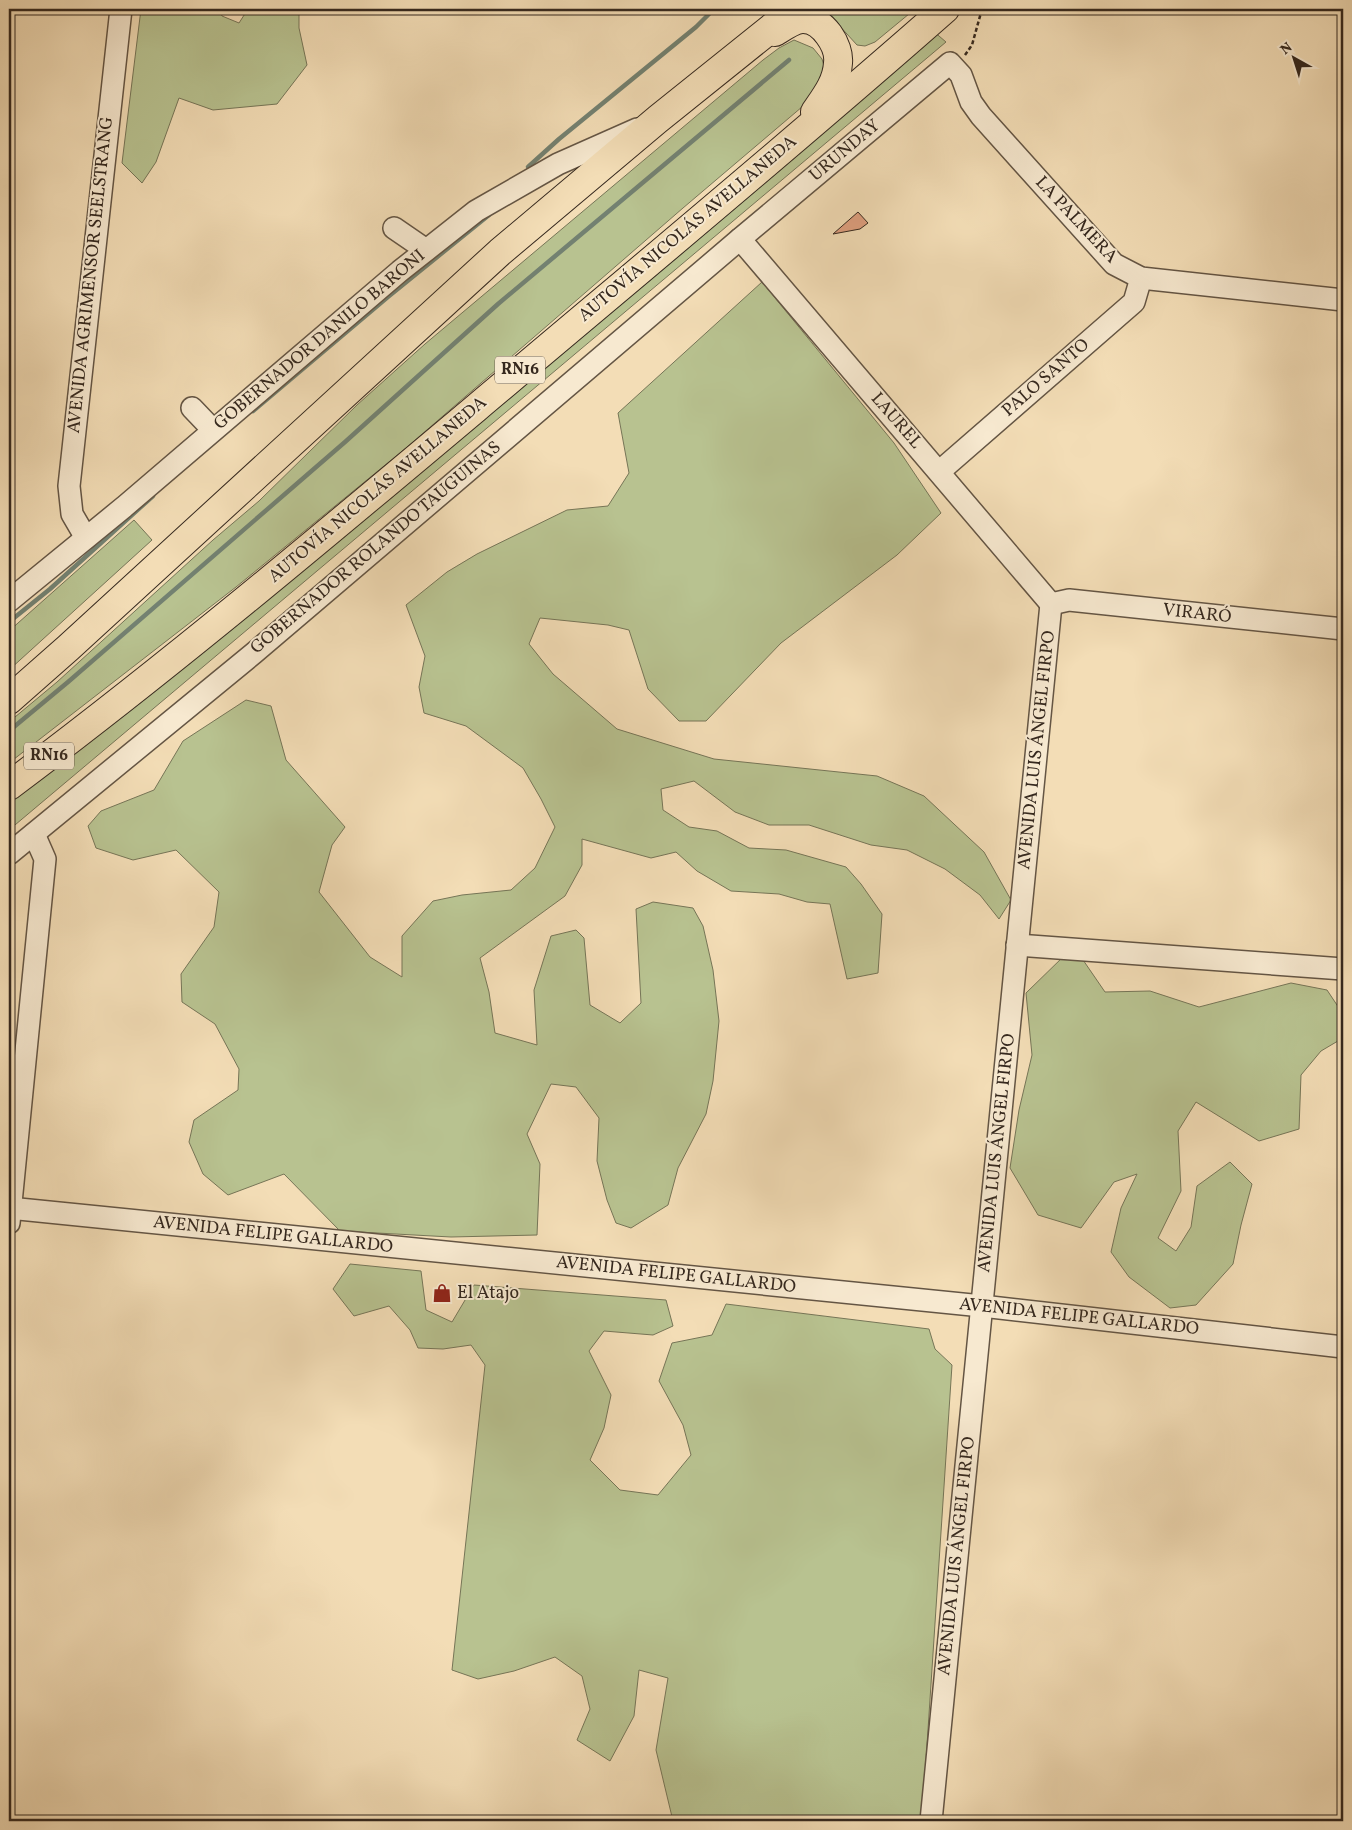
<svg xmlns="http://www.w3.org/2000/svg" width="1352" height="1830" viewBox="0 0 1352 1830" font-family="Vollkorn,serif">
  <rect width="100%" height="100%" fill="#f3ddb6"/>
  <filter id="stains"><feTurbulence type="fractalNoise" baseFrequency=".004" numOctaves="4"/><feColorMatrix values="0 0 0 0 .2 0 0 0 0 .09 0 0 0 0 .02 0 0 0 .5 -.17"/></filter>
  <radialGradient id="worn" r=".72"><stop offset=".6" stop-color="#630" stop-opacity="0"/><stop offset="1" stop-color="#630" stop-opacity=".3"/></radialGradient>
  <g fill="#b8c290" stroke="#767557">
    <polygon points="141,9 219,9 222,16 239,23 248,9 299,9 299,28 307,65 277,104 213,110 179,98 156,162 142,183 122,163"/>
    <polygon points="803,9 915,9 875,42 865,46 857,45 836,22"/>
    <polygon points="932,30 946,42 9,830 9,797"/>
    <polygon points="794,40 813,48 822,59 824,66 824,76 809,101 683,208 406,448 236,587 9,763 9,722 57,682 213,540 259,501 357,405 425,344 763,60 779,48"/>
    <polygon points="762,282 894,443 941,513 897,555 781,643 706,721 679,721 648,689 629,630 608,625 540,618 529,644 553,674 617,729 714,759 877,776 924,796 984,852 1011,900 999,919 980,895 945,869 907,850 871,845 809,825 769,825 735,812 694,781 661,789 663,810 689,827 717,831 749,848 786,850 846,867 861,884 882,914 878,973 847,979 830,904 807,902 779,894 731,891 697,871 676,852 651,858 582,839 582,865 565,896 480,958 489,992 495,1033 537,1045 534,990 551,936 576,930 584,938 590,1005 620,1023 641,1003 636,909 653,902 693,908 703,926 713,970 719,1021 713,1081 706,1114 678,1168 668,1205 631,1228 616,1223 607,1200 597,1161 599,1118 576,1087 551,1084 527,1134 540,1164 537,1235 451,1237 340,1231 284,1174 228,1195 203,1174 189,1142 194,1120 238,1090 239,1069 215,1024 182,1002 181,974 214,927 219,892 176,850 133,860 96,848 88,826 101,811 154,790 183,741 246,700 271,706 286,760 345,827 332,845 319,892 370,957 402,977 402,936 433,901 462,895 511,890 535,868 555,827 541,799 523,768 466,726 424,713 419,687 425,656 406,605 447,572 477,554 567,510 608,506 629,473 618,413"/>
    <polygon points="134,520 152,540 9,670 9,631"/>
    <polygon points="1065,955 1081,957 1105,992 1150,991 1199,1007 1291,983 1327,990 1343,1014 1343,1038 1321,1051 1301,1075 1299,1129 1259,1141 1196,1102 1178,1131 1181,1191 1158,1238 1176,1251 1191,1227 1197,1186 1230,1162 1252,1184 1241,1225 1233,1264 1196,1305 1170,1308 1129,1277 1111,1252 1121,1208 1137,1174 1114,1182 1081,1228 1038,1215 1010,1168 1019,1110 1032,1055 1026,993"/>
    <polygon points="350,1264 421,1271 426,1310 452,1322 474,1285 666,1300 673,1326 653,1335 604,1331 589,1351 611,1395 604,1428 590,1460 620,1490 658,1495 691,1455 683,1425 659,1381 672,1343 712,1335 726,1304 929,1329 935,1349 952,1365 922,1821 673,1821 656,1750 668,1678 639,1670 634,1716 610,1761 577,1740 590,1709 582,1676 555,1657 514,1671 478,1679 452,1670 485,1365 471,1345 443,1349 418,1348 410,1330 389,1306 354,1316 333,1289"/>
  </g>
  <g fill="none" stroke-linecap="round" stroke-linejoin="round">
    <g stroke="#738171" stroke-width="4.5">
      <polyline points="528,167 559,139 696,27 714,9"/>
      <polyline points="253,411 389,296 489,215"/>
      <polyline points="9,622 50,589 153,496"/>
      <polyline points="9,731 68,682 345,442 498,304 789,60"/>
    </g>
  </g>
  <polygon fill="#e0a080" stroke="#35281e" points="858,212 868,223 860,229 833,234"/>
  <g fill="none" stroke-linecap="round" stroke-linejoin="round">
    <g stroke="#645544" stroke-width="24">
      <g id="minor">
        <polyline points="394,228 426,250"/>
        <polyline points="740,239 1051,604"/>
        <polyline points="192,408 213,430"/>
        <polyline points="940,471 1134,302 1141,278"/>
        <polyline points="86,538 72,514 69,486 121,9"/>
        <polyline points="9,601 124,507 400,271 476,211 558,164 637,129"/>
        <polyline points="1051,604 1069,600 1343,629"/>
        <polyline points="9,854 254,653 740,239 950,63 961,75 971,102 981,116 1114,264 1141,278 1343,300"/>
        <polyline points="1017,945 1343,969"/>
        <polyline points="9,1208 982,1306 1343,1347"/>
        <polyline points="9,1223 45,859 34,834"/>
        <polyline points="931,1821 1051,604"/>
      </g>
    </g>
    <g stroke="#35281e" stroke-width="30">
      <g id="highway">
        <path d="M 775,32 C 783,27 794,19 803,19 C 823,19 840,46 838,63 C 837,82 826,96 815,112"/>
        <polyline points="9,700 68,648 500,252 658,119 795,9"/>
        <path d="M 9,786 C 180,658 344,519 507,382 C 654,258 801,136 945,9"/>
      </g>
    </g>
    <polyline stroke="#35281e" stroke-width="2.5" stroke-dasharray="4 2.5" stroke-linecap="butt" points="965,55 972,45 982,9"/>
    <use href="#minor" stroke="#f7e9d0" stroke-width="21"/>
    <use href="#highway" stroke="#f3ddb6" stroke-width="28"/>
  </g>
  <defs>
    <g id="shop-bare" transform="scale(1.5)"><path d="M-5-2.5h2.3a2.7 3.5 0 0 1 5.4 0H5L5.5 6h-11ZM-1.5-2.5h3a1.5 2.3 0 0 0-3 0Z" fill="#8f2418" stroke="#f7e9d0" stroke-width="2.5" paint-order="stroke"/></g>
  </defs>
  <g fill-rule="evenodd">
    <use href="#shop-bare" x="442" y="1293"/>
  </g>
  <g text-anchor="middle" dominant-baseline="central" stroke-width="4" stroke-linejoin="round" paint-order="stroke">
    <g fill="#f7e9d0" stroke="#6f6253" stroke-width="1">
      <rect x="495" y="356.5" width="50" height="27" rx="4"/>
      <rect x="24" y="742.5" width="50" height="27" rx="4"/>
    </g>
    <g font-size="16" font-weight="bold" fill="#35281e">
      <text x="520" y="370">RN16</text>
      <text x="49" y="756">RN16</text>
    </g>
    <g font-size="18" fill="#35281e" stroke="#f7e9d0">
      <text transform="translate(845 151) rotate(-40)">URUNDAY</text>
      <text transform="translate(1076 220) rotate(47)">LA PALMERA</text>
      <text transform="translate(688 229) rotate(-40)">AUTOVÍA NICOLÁS AVELLANEDA</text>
      <text transform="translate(91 275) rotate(-84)">AVENIDA AGRIMENSOR SEELSTRANG</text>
      <text transform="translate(320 340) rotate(-40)">GOBERNADOR DANILO BARONI</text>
      <text transform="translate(1046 378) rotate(-41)">PALO SANTO</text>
      <text transform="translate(896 421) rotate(49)">LAUREL</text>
      <text transform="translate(378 490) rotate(-40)">AUTOVÍA NICOLÁS AVELLANEDA</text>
      <text transform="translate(376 548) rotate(-40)">GOBERNADOR ROLANDO TAUGUINAS</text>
      <text transform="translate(1197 614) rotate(6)">VIRARÓ</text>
      <text transform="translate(1037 750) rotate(-84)">AVENIDA LUIS ÁNGEL FIRPO</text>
      <text transform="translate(997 1153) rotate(-84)">AVENIDA LUIS ÁNGEL FIRPO</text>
      <text transform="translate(273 1235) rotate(6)">AVENIDA FELIPE GALLARDO</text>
      <text transform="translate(676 1275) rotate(6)">AVENIDA FELIPE GALLARDO</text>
      <text transform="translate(1079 1317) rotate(6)">AVENIDA FELIPE GALLARDO</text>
      <text transform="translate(957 1556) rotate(-84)">AVENIDA LUIS ÁNGEL FIRPO</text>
    </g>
    <g font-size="18" fill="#35281e" stroke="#f7e9d0" text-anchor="start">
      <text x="457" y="1293">El Atajo</text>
    </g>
  </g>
  <rect width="1352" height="1830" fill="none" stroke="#f3ddb6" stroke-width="30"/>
  <rect x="10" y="10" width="1332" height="1810" fill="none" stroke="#35281e" stroke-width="2.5"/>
  <rect x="15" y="15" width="1322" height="1800" fill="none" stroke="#35281e"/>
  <g transform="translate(1294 58) rotate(321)" stroke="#f7e9d0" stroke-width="4" paint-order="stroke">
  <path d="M0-4L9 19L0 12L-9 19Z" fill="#35281e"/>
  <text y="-8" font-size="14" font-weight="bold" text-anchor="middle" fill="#35281e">N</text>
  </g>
  <rect width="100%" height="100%" filter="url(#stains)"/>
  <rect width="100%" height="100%" fill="url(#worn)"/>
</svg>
